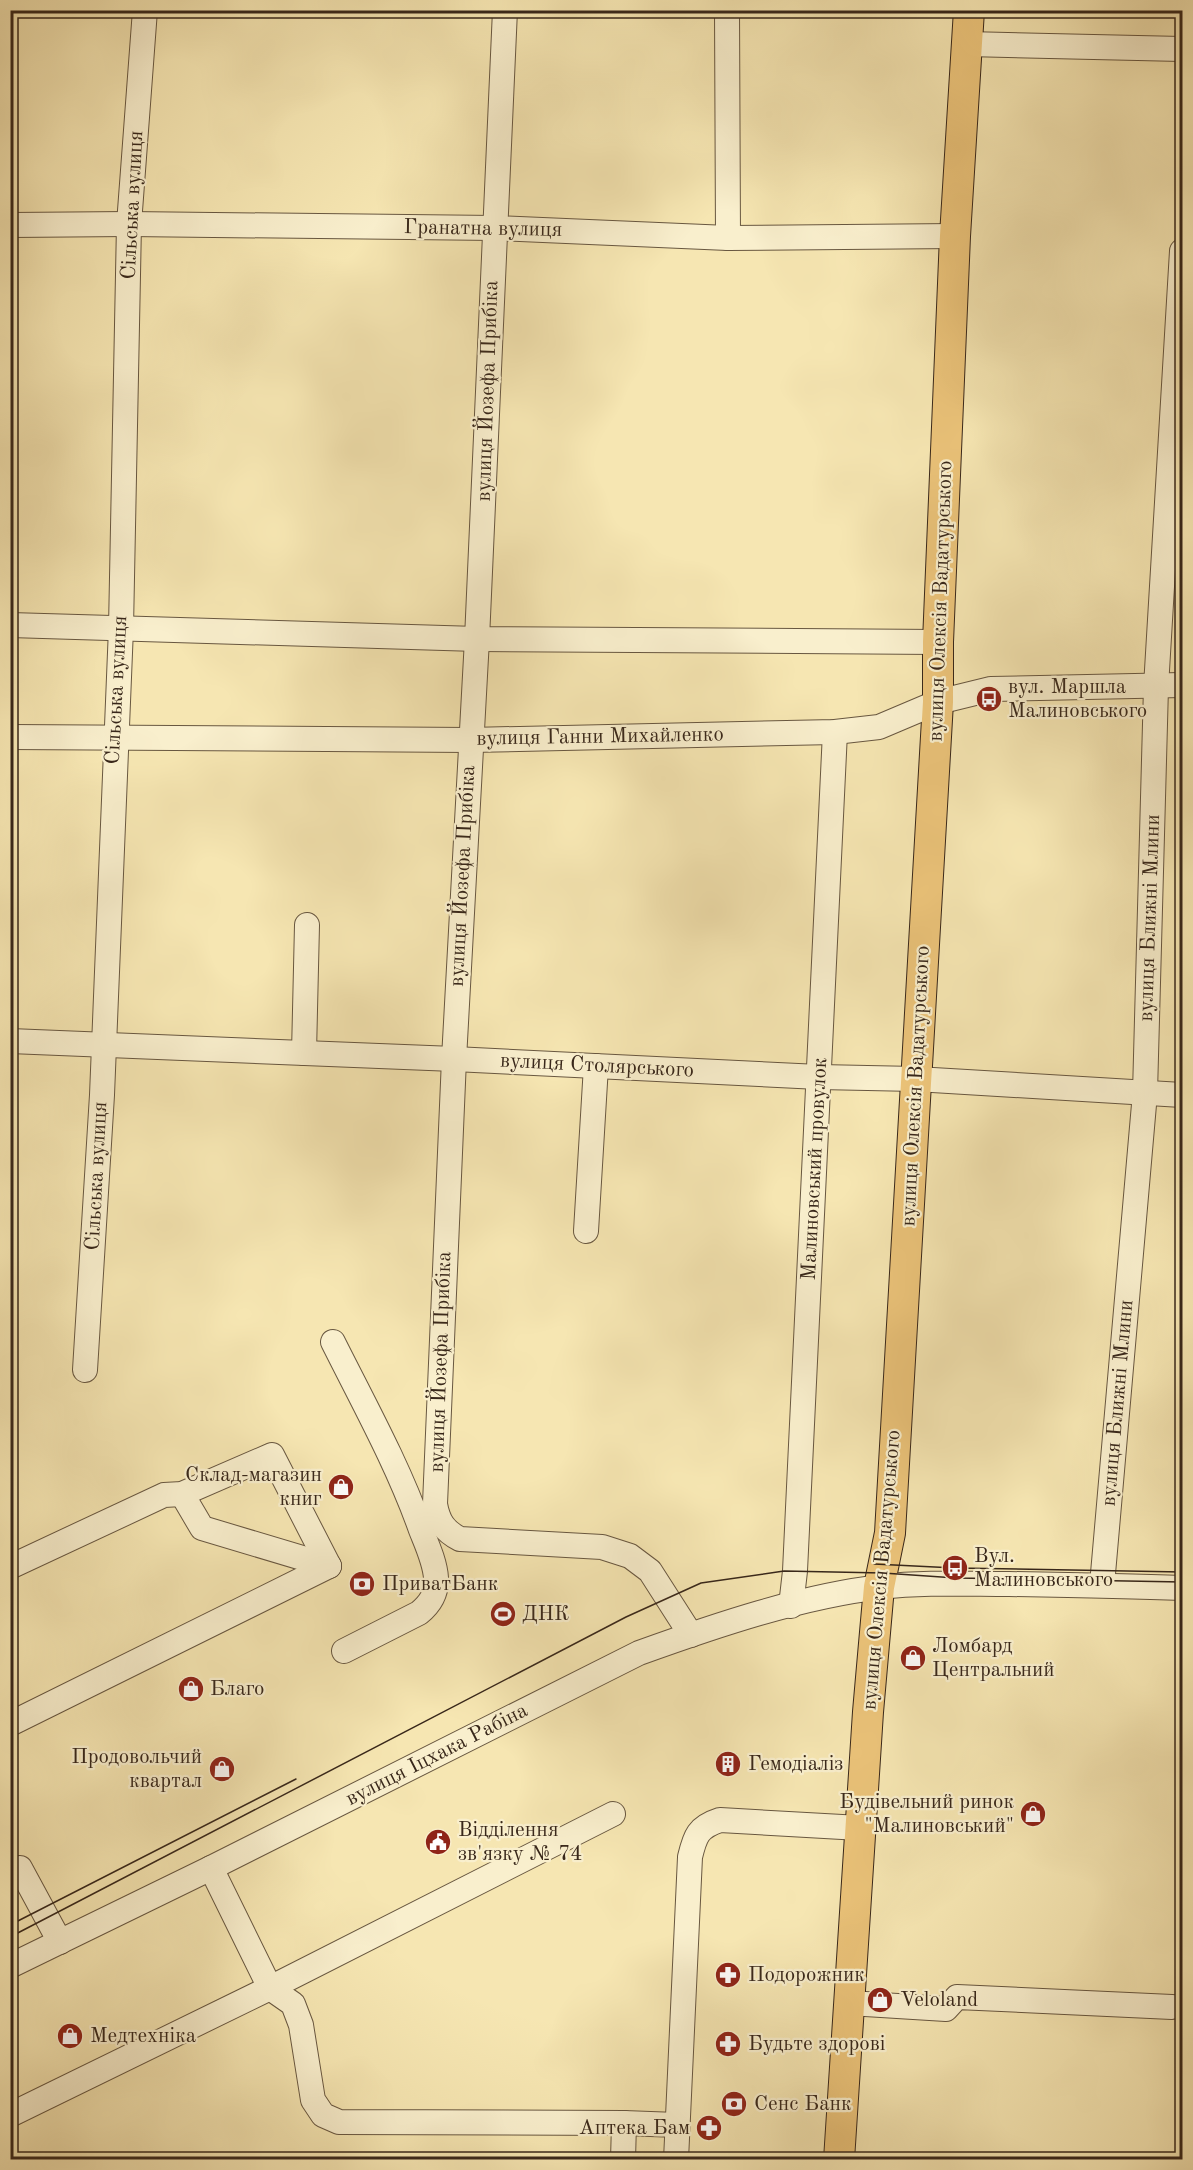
<svg xmlns="http://www.w3.org/2000/svg" width="1193" height="2170" viewBox="0 0 1193 2170" font-family="'Old Standard TT',serif">
  <rect width="100%" height="100%" fill="#f6e6b2"/>
  <filter id="stains"><feTurbulence type="fractalNoise" baseFrequency=".00333" numOctaves="4"/><feColorMatrix values="0 0 0 0 .2 0 0 0 0 .09 0 0 0 0 .02 0 0 0 .5 -.17"/></filter>
  <radialGradient id="worn" r=".72"><stop offset=".6" stop-color="#630" stop-opacity="0"/><stop offset="1" stop-color="#630" stop-opacity=".3"/></radialGradient>
  <g fill="none" stroke-linecap="round" stroke-linejoin="round">
    <g stroke="#685740" stroke-width="26">
      <g id="minor">
        <path d="M 505,10 L 477,639 L 454,1059 L 435,1504 C 438,1521 444,1531 460,1539 L 602,1547 L 630,1556 L 650,1571 L 691,1635"/>
        <polyline points="727,10 728,238"/>
        <polyline points="967,44 1182,49"/>
        <polyline points="10,225 129,224 495,228 728,238 955,236"/>
        <polyline points="10,625 477,639 938,642"/>
        <polyline points="10,737 470,740 835,732 879,727 938,702 991,689 1182,685"/>
        <polyline points="10,1041 454,1059 819,1077 916,1079 1182,1095"/>
        <polyline points="304,1053 307,925"/>
        <polyline points="586,1231 596,1066"/>
        <path d="M 333,1342 C 364,1404 398,1465 421,1530 C 427,1545 435,1562 436,1578 C 437,1594 430,1604 419,1613 L 344,1651"/>
        <polyline points="85,1370 102,1095 121,628 129,224 145,10"/>
        <polyline points="182,1494 202,1528 329,1566"/>
        <polyline points="10,1567 164,1495 182,1494 272,1455 329,1566"/>
        <polyline points="1102,1585 1145,1093 1156,687 1182,251"/>
        <polyline points="791,1606 795,1571 835,732"/>
        <polyline points="10,1724 329,1566"/>
        <polyline points="211,1868 270,1988 293,2004 301,2025 313,2100 323,2115 339,2122 624,2123 677,2125"/>
        <polyline points="10,1873 20,1868 60,1942"/>
        <path d="M 10,1966 L 211,1868 L 639,1653 C 714,1626 802,1596 881,1587 C 924,1582 966,1584 1009,1584 C 1067,1585 1125,1586 1182,1588"/>
        <polyline points="849,2003 946,2009 957,1997 1172,2007"/>
        <polyline points="10,2115 270,1988 613,1814"/>
        <polyline points="623,2160 624,2123"/>
        <path d="M 676,2160 L 690,1857 C 695,1836 698,1827 720,1820 L 860,1828"/>
      </g>
    </g>
    <g stroke="#38271a" stroke-width="32">
      <polyline id="major" points="839,2160 868,1712 879,1587 890,1533 938,702 938,642 955,236 969,10"/>
    </g>
    <use href="#minor" stroke="#f9efcd" stroke-width="24"/>
    <use href="#major" stroke="#ebc379" stroke-width="30"/>
    <g stroke="#38271a" stroke-width="1.5">
      <polyline points="874,1564 955,1568 1182,1572"/>
      <polyline points="10,1925 296,1779"/>
      <polyline points="10,1937 626,1617 701,1583 784,1571 883,1573 956,1578 1182,1582"/>
    </g>
  </g>
  <defs>
    <g id="bus-disc" transform="scale(1.35)"><circle r="9.5" fill="#8f2418" stroke="#f9efcd"/><path d="M-5-6H5V4H4V6H2V4H-2V6H-4V4H-5ZM-3.5-4V0h7V-4ZM-3.5 1.2v1.5H-2V1.2ZM2 1.2v1.5H3.5V1.2Z" fill="#fff"/></g>
    <g id="shop-disc" transform="scale(1.35)"><circle r="9.5" fill="#8f2418" stroke="#f9efcd"/><path d="M-5-2.5h2.3a2.7 3.5 0 0 1 5.4 0H5L5.5 6h-11ZM-1.5-2.5h3a1.5 2.3 0 0 0-3 0Z" fill="#fff"/></g>
    <g id="bank-disc" transform="scale(1.35)"><circle r="9.5" fill="#8f2418" stroke="#f9efcd"/><path d="M-6-4H6V4H-6ZM0-2.3a2.3 2.3 0 1 0 0 4.6a2.3 2.3 0 1 0 0-4.6Z" fill="#fff"/></g>
    <g id="stadium-disc" transform="scale(1.35)"><circle r="9.5" fill="#8f2418" stroke="#f9efcd"/><path d="M0-5a6.5 5 0 1 0 0 10a6.5 5 0 1 0 0-10ZM-3.5-1.8h7v3.6h-7Z" fill="#fff"/></g>
    <g id="building-disc" transform="scale(1.35)"><circle r="9.5" fill="#8f2418" stroke="#f9efcd"/><path d="M-4-6H4V6H1V3H-1V6H-4ZM-2.5-4.3h1.7v1.8h-1.7ZM.8-4.3h1.7v1.8H.8ZM-2.5-1h1.7V.8h-1.7ZM.8-1h1.7V.8H.8Z" fill="#fff"/></g>
    <g id="civic-disc" transform="scale(1.35)"><circle r="9.5" fill="#8f2418" stroke="#f9efcd"/><path d="M-.6-6.5H3V-4.5H.6V-3L4-1V1h2V6H-6V1h2V-1L-.6-3ZM-1.2 2.5V6h2.4V2.5Z" fill="#fff"/></g>
    <g id="pharmacy-disc" transform="scale(1.35)"><circle r="9.5" fill="#8f2418" stroke="#f9efcd"/><path d="M-2-6h4v4h4v4h-4v4h-4v-4h-4v-4h4Z" fill="#fff"/></g>
  </defs>
  <g fill-rule="evenodd">
    <use href="#bus-disc" x="989" y="699"/>
    <use href="#shop-disc" x="341" y="1487"/>
    <use href="#bus-disc" x="955" y="1568"/>
    <use href="#bank-disc" x="362" y="1584"/>
    <use href="#stadium-disc" x="503" y="1614"/>
    <use href="#shop-disc" x="913" y="1658"/>
    <use href="#shop-disc" x="191" y="1689"/>
    <use href="#building-disc" x="728" y="1764"/>
    <use href="#shop-disc" x="222" y="1769"/>
    <use href="#shop-disc" x="1033" y="1814"/>
    <use href="#civic-disc" x="438" y="1842"/>
    <use href="#pharmacy-disc" x="728" y="1975"/>
    <use href="#shop-disc" x="880" y="2000"/>
    <use href="#shop-disc" x="70" y="2036"/>
    <use href="#pharmacy-disc" x="728" y="2044"/>
    <use href="#bank-disc" x="734" y="2104"/>
    <use href="#pharmacy-disc" x="709" y="2128"/>
  </g>
  <g text-anchor="middle" dominant-baseline="central" stroke-width="4.5" stroke-linejoin="round" paint-order="stroke">
    <g font-size="21" fill="#38271a" stroke="#f9efcd">
      <text transform="translate(133 205) rotate(-87)">Сільська вулиця</text>
      <text transform="translate(483 229) rotate(1)">Гранатна вулиця</text>
      <text transform="translate(488 391) rotate(-88)">вулиця Йозефа Прибіка</text>
      <text transform="translate(941 601) rotate(-88)">вулиця Олексія Вадатурського</text>
      <text transform="translate(117 690) rotate(-87)">Сільська вулиця</text>
      <text transform="translate(600 737) rotate(-1)">вулиця Ганни Михайленко</text>
      <text transform="translate(463 876) rotate(-87)">вулиця Йозефа Прибіка</text>
      <text transform="translate(1150 918) rotate(-88)">вулиця Ближні Млини</text>
      <text transform="translate(597 1066) rotate(3)">вулиця Столярського</text>
      <text transform="translate(916 1086) rotate(-87)">вулиця Олексія Вадатурського</text>
      <text transform="translate(815 1169) rotate(-87)">Малиновський провулок</text>
      <text transform="translate(97 1176) rotate(-87)">Сільська вулиця</text>
      <text transform="translate(441 1362) rotate(-88)">вулиця Йозефа Прибіка</text>
      <text transform="translate(1118 1403) rotate(-85)">вулиця Ближні Млини</text>
      <text transform="translate(882 1570) rotate(-85)">вулиця Олексія Вадатурського</text>
      <text transform="translate(437 1755) rotate(-27)">вулиця Іцхака Рабіна</text>
    </g>
    <g font-size="21" fill="#38271a" stroke="#f9efcd" text-anchor="start">
      <text x="1008" y="687">вул. Маршла<tspan x="1008" dy="24">Малиновського</tspan></text>
      <text x="322" y="1475" text-anchor="end">Склад-магазин<tspan x="322" dy="24">книг</tspan></text>
      <text x="974" y="1556">Вул.<tspan x="974" dy="24">Малиновського</tspan></text>
      <text x="382" y="1584">ПриватБанк</text>
      <text x="522" y="1614">ДНК</text>
      <text x="932" y="1646">Ломбард<tspan x="932" dy="24">Центральний</tspan></text>
      <text x="210" y="1689">Благо</text>
      <text x="202" y="1757" text-anchor="end">Продовольчий<tspan x="202" dy="24">квартал</tspan></text>
      <text x="748" y="1764">Гемодіаліз</text>
      <text x="1014" y="1802" text-anchor="end">Будівельний ринок<tspan x="1014" dy="24">"Малиновський"</tspan></text>
      <text x="458" y="1830">Відділення<tspan x="458" dy="24">зв'язку № 74</tspan></text>
      <text x="748" y="1975">Подорожник</text>
      <text x="900" y="2000">Veloland</text>
      <text x="90" y="2036">Медтехніка</text>
      <text x="748" y="2044">Будьте здорові</text>
      <text x="754" y="2104">Сенс Банк</text>
      <text x="690" y="2128" text-anchor="end">Аптека Бам</text>
    </g>
  </g>
  <rect width="1193" height="2170" fill="none" stroke="#f6e6b2" stroke-width="36"/>
  <rect x="12" y="12" width="1169" height="2146" fill="none" stroke="#38271a" stroke-width="3"/>
  <rect x="18" y="18" width="1157" height="2134" fill="none" stroke="#38271a" stroke-width="1.5"/>
  <rect width="100%" height="100%" filter="url(#stains)"/>
  <rect width="100%" height="100%" fill="url(#worn)"/>
</svg>
